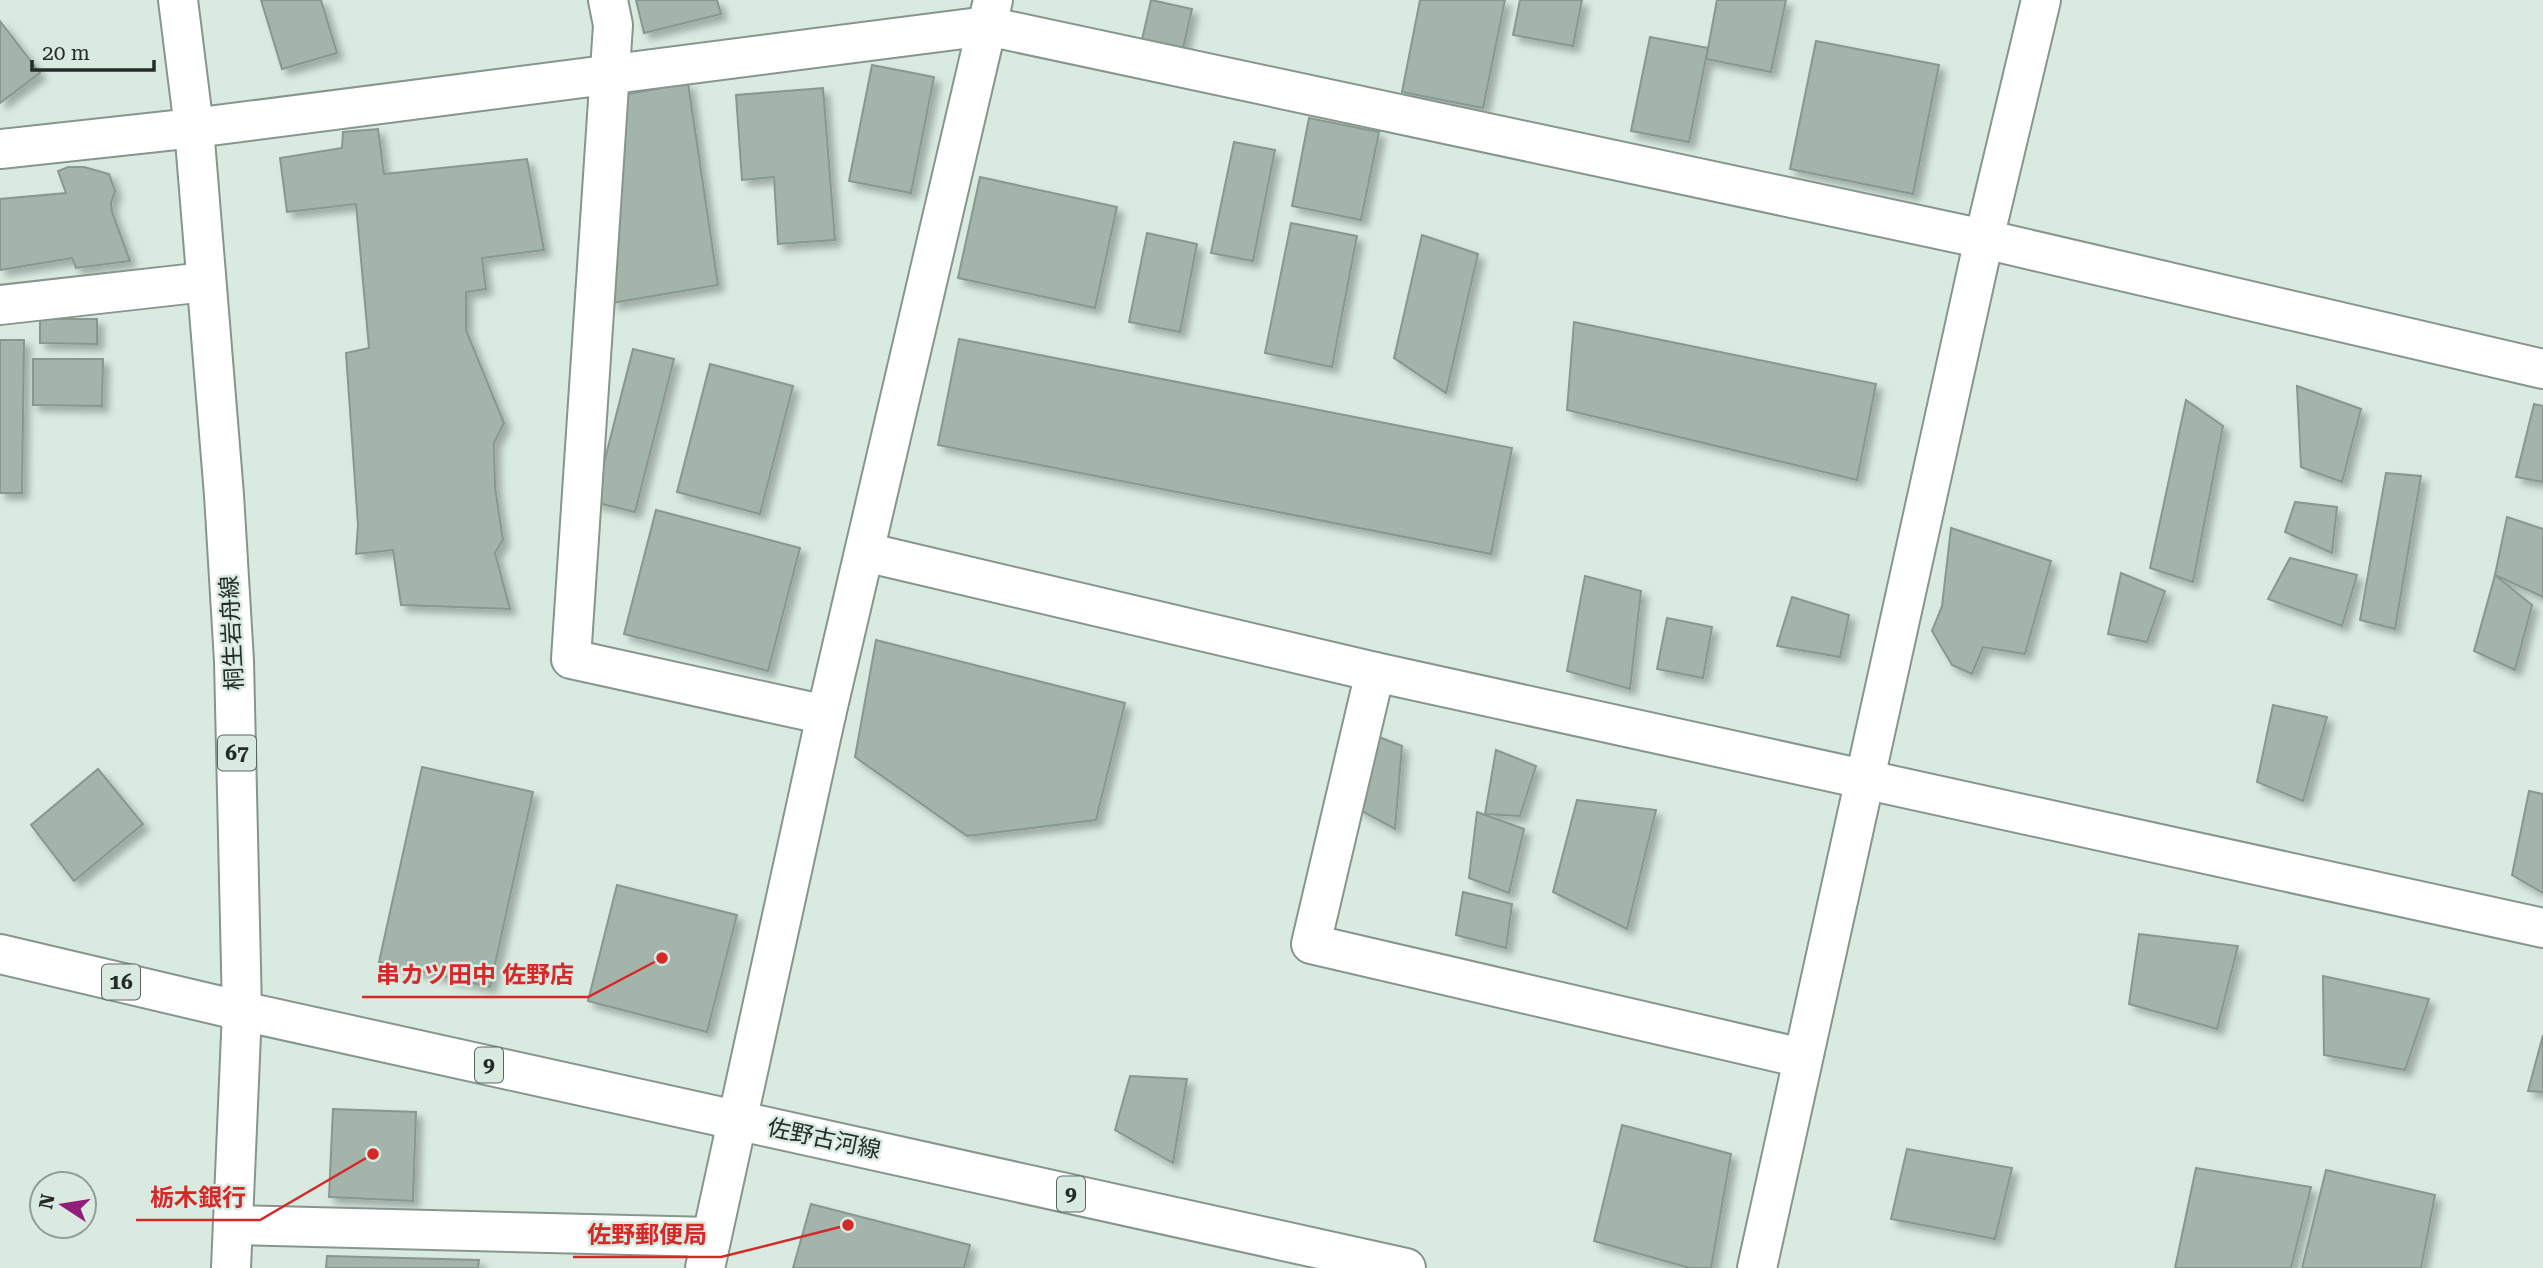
<svg xmlns="http://www.w3.org/2000/svg" width="2543" height="1268" viewBox="0 0 2543 1268" font-family="'Roboto Serif','Noto Sans JP',serif">
  <defs>
    <filter id="shadow"><feDropShadow dx="6" dy="6" stdDeviation="3.5" flood-color="#0004"/></filter>
  </defs>
  <rect width="100%" height="100%" fill="#d9ebe1"/>
  <g fill="#a3b4ab" stroke="#87988f" stroke-width="2" filter="url(#shadow)">
    <polygon points="261,0 321,0 337,53 282,69"/>
    <polygon points="636,0 717,0 721,14 644,33"/>
    <polygon points="1151,0 1192,9 1182,53 1141,44"/>
    <polygon points="1420,0 1505,0 1483,108 1402,92"/>
    <polygon points="1520,0 1582,0 1573,46 1513,35"/>
    <polygon points="1717,0 1786,0 1771,72 1706,59"/>
    <polygon points="0,21 40,73 0,103"/>
    <polygon points="1650,37 1708,48 1689,142 1631,131"/>
    <polygon points="1816,41 1939,65 1913,194 1790,169"/>
    <polygon points="872,65 934,77 911,193 849,181"/>
    <polygon points="688,83 718,285 612,303 618,96"/>
    <polygon points="823,88 835,240 778,244 774,177 742,180 736,95"/>
    <polygon points="1309,118 1379,132 1361,220 1292,206"/>
    <polygon points="378,129 384,174 527,159 544,250 482,258 486,289 466,292 466,330 504,423 494,443 495,487 503,540 495,553 510,609 401,605 393,550 356,554 358,525 346,353 369,348 356,204 287,212 280,158 342,148 343,132"/>
    <polygon points="1234,142 1275,150 1253,261 1211,253"/>
    <polygon points="68,167 84,167 109,174 115,191 111,203 112,212 130,261 76,268 72,258 0,270 0,199 66,193 58,171"/>
    <polygon points="980,177 1117,207 1095,308 958,278"/>
    <polygon points="1291,223 1357,236 1332,367 1265,353"/>
    <polygon points="1147,233 1197,244 1180,332 1129,322"/>
    <polygon points="1422,235 1478,254 1446,393 1394,358"/>
    <polygon points="40,319 97,319 97,344 40,343"/>
    <polygon points="1574,322 1876,384 1857,480 1567,410"/>
    <polygon points="959,339 1512,448 1491,554 938,445"/>
    <polygon points="0,340 24,340 22,493 0,493"/>
    <polygon points="633,349 674,359 635,512 594,502"/>
    <polygon points="33,359 103,359 102,406 33,405"/>
    <polygon points="710,364 793,386 760,514 677,492"/>
    <polygon points="2297,386 2361,409 2342,482 2301,467"/>
    <polygon points="2186,400 2223,426 2193,582 2150,568"/>
    <polygon points="2534,404 2543,406 2543,482 2516,477"/>
    <polygon points="2386,473 2421,476 2395,629 2360,620"/>
    <polygon points="2295,502 2337,507 2332,553 2285,532"/>
    <polygon points="656,510 800,548 768,671 624,634"/>
    <polygon points="2507,517 2543,529 2543,597 2495,575"/>
    <polygon points="1951,528 2051,561 2025,654 1983,647 1972,674 1952,665 1932,631 1942,606"/>
    <polygon points="2290,558 2357,575 2342,626 2268,599"/>
    <polygon points="2121,573 2165,591 2147,642 2108,634"/>
    <polygon points="2495,575 2532,605 2515,670 2474,651"/>
    <polygon points="1585,576 1641,591 1630,689 1567,671"/>
    <polygon points="1792,597 1849,615 1840,657 1777,646"/>
    <polygon points="1667,618 1712,627 1703,678 1657,669"/>
    <polygon points="876,640 1125,703 1096,820 967,836 855,757"/>
    <polygon points="2273,705 2327,717 2303,801 2257,782"/>
    <polygon points="1361,730 1402,746 1395,829 1358,809"/>
    <polygon points="1496,750 1536,766 1520,816 1485,814"/>
    <polygon points="422,767 533,792 490,987 379,962"/>
    <polygon points="98,769 143,824 74,881 31,825"/>
    <polygon points="2529,791 2543,794 2543,893 2512,875"/>
    <polygon points="1577,800 1656,810 1627,929 1553,892"/>
    <polygon points="1477,812 1524,829 1509,893 1469,878"/>
    <polygon points="617,885 737,915 707,1032 588,1001"/>
    <polygon points="1463,892 1512,904 1506,948 1456,935"/>
    <polygon points="2139,934 2238,946 2217,1029 2129,1004"/>
    <polygon points="2323,976 2429,999 2405,1070 2324,1055"/>
    <polygon points="2543,1035 2543,1092 2528,1091"/>
    <polygon points="1130,1076 1187,1079 1173,1163 1115,1130"/>
    <polygon points="333,1109 416,1112 413,1201 329,1197"/>
    <polygon points="1622,1125 1731,1154 1711,1268 1690,1268 1594,1241"/>
    <polygon points="1907,1149 2012,1168 1995,1239 1891,1219"/>
    <polygon points="2196,1168 2311,1187 2291,1268 2175,1268"/>
    <polygon points="2326,1170 2435,1195 2421,1268 2302,1268"/>
    <polygon points="811,1204 970,1245 964,1268 793,1268"/>
    <polygon points="327,1256 479,1260 478,1268 326,1268"/>
  </g>
  <g fill="none" stroke-linecap="round" stroke-linejoin="round">
    <g stroke="#86968d" stroke-width="42">
      <g id="street">
        <polyline points="608,0 613,25 571,659 826,715"/>
        <polyline points="0,149 194,128 987,26 1984,239 2543,369"/>
        <polyline points="0,305 205,282"/>
        <polyline points="1375,672 1311,944 1802,1058"/>
        <polyline points="234,1225 711,1237"/>
        <polyline points="705,1268 826,715 993,0"/>
      </g>
    </g>
    <g stroke="#86968d" stroke-width="42">
      <g id="secondary">
        <polyline points="865,552 1375,672 2543,928"/>
        <polyline points="1757,1268 1984,239 2041,0"/>
      </g>
    </g>
    <g stroke="#86968d" stroke-width="42">
      <g id="primary">
        <polyline points="178,0 194,128 224,495 234,661 242,1011 231,1268"/>
        <polyline points="0,954 242,1011 1406,1268"/>
      </g>
    </g>
    <use href="#street" stroke="#fff" stroke-width="38"/>
    <use href="#secondary" stroke="#fff" stroke-width="38"/>
    <use href="#primary" stroke="#fff" stroke-width="38"/>
  </g>
  <g text-anchor="middle" dominant-baseline="central" stroke-width="5" stroke-linejoin="round" paint-order="stroke">
    <g fill="#d9ebe1" stroke="#5b6560" stroke-width="2">
      <rect x="218" y="735.5" width="38" height="35" rx="5"/>
      <rect x="102" y="964.5" width="38" height="35" rx="5"/>
      <rect x="475" y="1047.5" width="28" height="35" rx="5"/>
      <rect x="1057" y="1176.5" width="28" height="35" rx="5"/>
    </g>
    <g font-size="21" font-weight="bold" fill="#252b28">
      <text x="237" y="753">67</text>
      <text x="121" y="982">16</text>
      <text x="489" y="1065">9</text>
      <text x="1071" y="1194">9</text>
    </g>
    <g font-size="23" fill="#252b28" stroke="#d9ebe1">
      <text transform="translate(232 633) rotate(-93)">桐生岩舟線</text>
      <text transform="translate(824 1139) rotate(12)">佐野古河線</text>
    </g>
  </g>
  <path fill="none" stroke="#d62828" stroke-width="2.5" d="M662 958L588 997H362M373 1154L260 1220H136M848 1225L721 1257H573"/>
  <g fill="#d62828" stroke="#d9ebe1" stroke-width="2.5">
    <circle cx="662" cy="958" r="7"/>
    <circle cx="373" cy="1154" r="7"/>
    <circle cx="848" cy="1225" r="7"/>
  </g>
  <g font-size="24" text-anchor="middle" font-weight="bold" fill="#d62828" stroke="#d9ebe1" stroke-width="5" stroke-linejoin="round" paint-order="stroke">
    <text x="475" y="983">串カツ田中 佐野店</text>
    <text x="198" y="1206">栃木銀行</text>
    <text x="647" y="1243">佐野郵便局</text>
  </g>
  <g transform="translate(63 1205) rotate(282)"><circle r="33" fill="#d9ebe1" stroke="#919e97" stroke-width="2"/>
  <path d="M0-5L12 26L0 18L-12 26Z" fill="#931d7a"/>
  <text y="-10" font-size="19" font-weight="bold" text-anchor="middle" fill="#252b28">N</text>
  </g>
  <path d="M32 60v10h122v-10" fill="none" stroke="#252b28" stroke-width="3.5"/>
  <text x="42" y="60" font-size="21" fill="#252b28" stroke="#d9ebe1" stroke-width="5" paint-order="stroke">20 m</text>
</svg>
